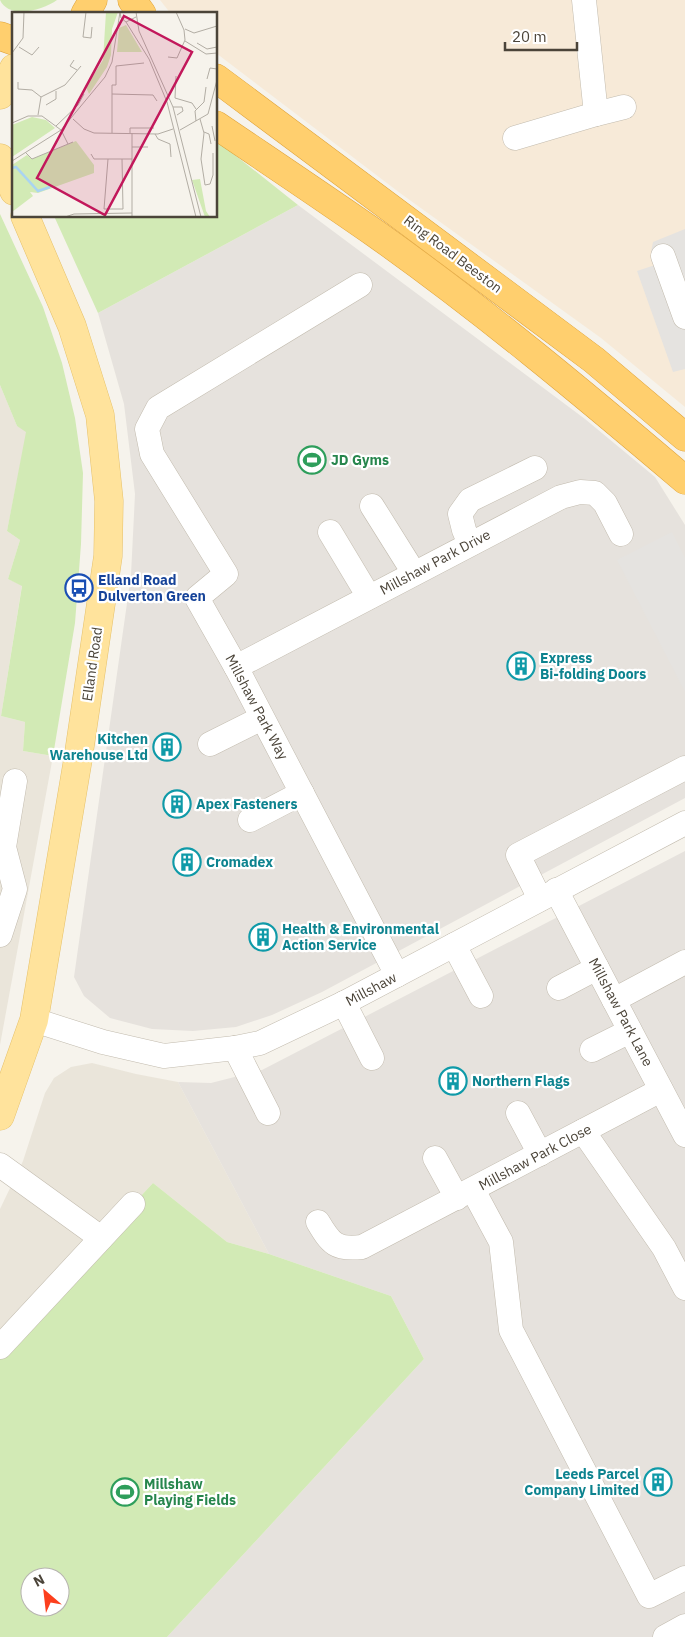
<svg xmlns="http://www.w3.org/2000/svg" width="685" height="1637" viewBox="0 0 685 1637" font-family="'IBM Plex Sans',sans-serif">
  <rect width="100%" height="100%" fill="#f6f3ec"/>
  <g fill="#eae5da">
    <polygon points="0,385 17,426 27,431 7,531 20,540 8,579 22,585 1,716 25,722 23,751 53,756 0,1045"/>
    <polygon points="92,1063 136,1074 178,1082 269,1254 227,1242 153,1183 0,1347 0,1209 23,1161 45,1093 54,1078 71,1067"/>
  </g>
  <polygon fill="#f7ead8" points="160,0 685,0 685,407 601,338 400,193 216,53 216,14 171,14"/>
  <g fill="#e6e2dd">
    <polygon points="298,205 585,419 655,477 685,525 685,798 322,992 272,1015 236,1027 193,1031 152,1029 110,1018 84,996 74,977 131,575 135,494 124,404 98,313"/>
    <polygon points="685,851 685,1637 167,1637 424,1359 391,1296 269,1254 178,1082 211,1083 262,1070"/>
  </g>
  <g fill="#d2eab5" fill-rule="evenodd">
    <path d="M 0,0 L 57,0 C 43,10 9,20 0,0 Z"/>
    <polygon points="216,140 298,205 98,313 54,216 216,216"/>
    <polygon points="0,214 43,307 62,363 75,418 83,473 81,544 75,623 53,756 23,751 25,722 1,716 22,586 8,579 20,540 7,531 26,432 17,426 0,385"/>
    <path d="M 153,1183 L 227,1242 L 269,1254 L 391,1296 L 424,1359 L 167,1637 L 0,1637 L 0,1347 ZM 30,1577 L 60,1577 L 60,1607 L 30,1607 Z"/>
  </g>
  <g fill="#e5e3e0">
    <polygon points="685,229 685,369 673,372 637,271 655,265 651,252 653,242"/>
    <polygon points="672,532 685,558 685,692 617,560"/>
  </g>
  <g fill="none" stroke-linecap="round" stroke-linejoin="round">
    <g stroke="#c2bbae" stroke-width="25">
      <g id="minor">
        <polyline points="596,114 624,107"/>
        <polyline points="515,138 596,114 584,0"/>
        <polyline points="663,256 685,317"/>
        <polyline points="360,285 158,408 147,429 152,454 226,574 197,598 236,667 397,975"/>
        <polyline points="372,506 414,573"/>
        <polyline points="330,532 369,597"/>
        <polyline points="470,544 464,530 460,514 470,500 535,468"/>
        <polyline points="236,667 561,497 580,492 595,493 605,503 621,534"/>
        <polyline points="210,744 262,718"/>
        <polyline points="250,820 302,793"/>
        <polyline points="556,890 685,1135"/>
        <polyline points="540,899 518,855 685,768"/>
        <polyline points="0,935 15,889 4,847 15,781"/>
        <polyline points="454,945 481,996"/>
        <polyline points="559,988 597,968"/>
        <polyline points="614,1000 685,962"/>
        <polyline points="344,1003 372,1058"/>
        <polyline points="34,1020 103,1042 164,1056 235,1048 260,1043 344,1003 685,823"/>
        <polyline points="235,1048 268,1113"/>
        <polyline points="592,1050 630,1031"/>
        <polyline points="518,1113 540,1154"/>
        <polyline points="583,1131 664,1248 685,1288"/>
        <polyline points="435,1158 457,1198"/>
        <polyline points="0,1165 101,1238"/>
        <polyline points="473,1190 501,1242 511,1330 649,1596 685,1578"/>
        <path d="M 318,1222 C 331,1244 336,1250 362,1247 L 661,1090"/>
        <polyline points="0,1347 133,1204"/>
        <polyline points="665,1637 685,1626"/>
      </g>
    </g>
    <g stroke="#e6c16a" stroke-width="29">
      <g id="major">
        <polyline points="0,95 14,68"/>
        <polyline points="0,158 14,191"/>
        <polyline points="0,1116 34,1020 78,759 108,556 109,501 100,415 72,326 25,216"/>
      </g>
    </g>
    <g stroke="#e0a43c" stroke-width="29">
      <g id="highway">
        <polyline points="132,0 142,14"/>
        <polyline points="85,14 93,0"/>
        <polyline points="0,36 14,41"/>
        <polyline points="216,78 594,360 685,437"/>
        <path d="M 216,125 C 269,161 323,197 376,234 C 483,310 585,395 685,480"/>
      </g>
    </g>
    <use href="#minor" stroke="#fff" stroke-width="24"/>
    <use href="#major" stroke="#ffe39c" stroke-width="28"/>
    <use href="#highway" stroke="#ffcf6e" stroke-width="28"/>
  </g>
  <defs>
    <g id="stadium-ring" transform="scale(1.4375)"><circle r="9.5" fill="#fff" stroke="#2e9e5b" stroke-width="1.5"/><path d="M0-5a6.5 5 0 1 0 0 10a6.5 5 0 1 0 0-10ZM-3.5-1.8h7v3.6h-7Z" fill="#2e9e5b"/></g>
    <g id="bus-ring" transform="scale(1.4375)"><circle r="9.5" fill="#fff" stroke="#1a4fb4" stroke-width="1.5"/><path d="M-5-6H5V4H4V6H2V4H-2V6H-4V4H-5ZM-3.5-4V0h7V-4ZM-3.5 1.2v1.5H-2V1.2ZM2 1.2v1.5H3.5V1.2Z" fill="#1a4fb4"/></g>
    <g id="building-ring" transform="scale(1.4375)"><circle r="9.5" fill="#fff" stroke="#0f9aa8" stroke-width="1.5"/><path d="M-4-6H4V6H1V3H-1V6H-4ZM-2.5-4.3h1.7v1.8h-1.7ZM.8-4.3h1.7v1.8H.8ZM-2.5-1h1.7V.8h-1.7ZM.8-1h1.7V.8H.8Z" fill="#0f9aa8"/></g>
  </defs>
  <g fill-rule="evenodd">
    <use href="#stadium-ring" x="312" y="460"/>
    <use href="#bus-ring" x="79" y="588"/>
    <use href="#building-ring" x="521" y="666"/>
    <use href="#building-ring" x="167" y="747"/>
    <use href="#building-ring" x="177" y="804"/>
    <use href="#building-ring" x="187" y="862"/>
    <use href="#building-ring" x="263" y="937"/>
    <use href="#building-ring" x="453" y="1081"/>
    <use href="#building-ring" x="658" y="1482"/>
    <use href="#stadium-ring" x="125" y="1492"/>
  </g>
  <g text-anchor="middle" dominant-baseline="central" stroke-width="4.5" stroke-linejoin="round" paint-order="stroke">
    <g font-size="14" fill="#4b4439" stroke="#fff">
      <text transform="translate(453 254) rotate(37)">Ring Road Beeston</text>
      <text transform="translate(435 562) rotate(-28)">Millshaw Park Drive</text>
      <text transform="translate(92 664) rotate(-82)">Elland Road</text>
      <text transform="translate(257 707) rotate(62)">Millshaw Park Way</text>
      <text transform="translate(371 989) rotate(-28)">Millshaw</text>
      <text transform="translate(621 1012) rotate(62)">Millshaw Park Lane</text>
      <text transform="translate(535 1157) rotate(-28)">Millshaw Park Close</text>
    </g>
    <g font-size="14" font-weight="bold" fill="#27864d" stroke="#fff" text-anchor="start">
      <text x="331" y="460">JD Gyms</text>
      <text x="144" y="1484">Millshaw<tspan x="144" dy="16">Playing Fields</tspan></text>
    </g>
    <g font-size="14" font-weight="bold" fill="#164399" stroke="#fff" text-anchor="start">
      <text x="98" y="580">Elland Road<tspan x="98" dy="16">Dulverton Green</tspan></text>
    </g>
    <g font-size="14" font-weight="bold" fill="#0d838f" stroke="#fff" text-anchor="start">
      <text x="540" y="658">Express<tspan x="540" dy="16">Bi-folding Doors</tspan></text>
      <text x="148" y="739" text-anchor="end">Kitchen<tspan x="148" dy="16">Warehouse Ltd</tspan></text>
      <text x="196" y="804">Apex Fasteners</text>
      <text x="206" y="862">Cromadex</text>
      <text x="282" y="929">Health &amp; Environmental<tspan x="282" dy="16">Action Service</tspan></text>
      <text x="472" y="1081">Northern Flags</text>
      <text x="639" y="1474" text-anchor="end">Leeds Parcel<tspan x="639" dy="16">Company Limited</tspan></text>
    </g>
  </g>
  <g transform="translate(12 12)">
    <rect width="205" height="205" fill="#f6f3ec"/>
    <path d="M 94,0 L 106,0 L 100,17 L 99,43 L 95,55 L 77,82 L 74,75 L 91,48 ZM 114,13 L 130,40 L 105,40 L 107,16 ZM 20,105 L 34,108 L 43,116 L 0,145 L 0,113 ZM 64,129 L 82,153 L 82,161 L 26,181 L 18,180 L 21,184 L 0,200 L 0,153 L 15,143 L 20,147 ZM 188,167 L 194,199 L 198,205 L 193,205 L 180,168 Z" fill="#d2eab5"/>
    <path fill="none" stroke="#a9d4f2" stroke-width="2.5" d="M 0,156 L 4,155 L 26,179 L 38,175"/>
    <path fill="none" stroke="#b2ada4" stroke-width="1" d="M 74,0 L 71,25 L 79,26 L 80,15M 108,0 L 109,6 L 114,10 L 124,5M 124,0 L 127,19 L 161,95 L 189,205M 114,10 L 137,47 L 155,90 L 184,205M 173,17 L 182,21 L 205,14M 173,29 L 194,42 L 205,41M 185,31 L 195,37 L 205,35M 7,35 L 20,43 L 27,35M 0,41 L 11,26 L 12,0M 156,45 L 165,46 L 173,28 L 172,18 L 164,0M 62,48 L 58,54 L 65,58M 164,64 L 163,86 L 180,91 L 184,97M 195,67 L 198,56 L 205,57M 6,70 L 6,77 L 20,78 L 29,85M 100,82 L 141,83 L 145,89M 34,93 L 44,87 L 44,79M 161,95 L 170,95 L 171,99 L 165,103M 26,103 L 29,85 L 53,73 L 69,54M 61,107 L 72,117 L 82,121 L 146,122 L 161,117M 188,107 L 192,121 L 189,147 L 193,173 L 198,172 L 201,163 L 201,141M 184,109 L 183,99 L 192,90 L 194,75M 0,111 L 16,104 L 30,104 L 49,118 L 56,132M 44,114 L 66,93 L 72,82M 200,114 L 203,129M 168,118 L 196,102 L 205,68M 192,120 L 197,122 L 199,132M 100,121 L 100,73 L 104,73 L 104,54 L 132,51M 118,121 L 118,116 L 142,116M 143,122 L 146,127 L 158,132 L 159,145M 120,135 L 136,135M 13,140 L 20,147 L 61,130M 79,142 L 82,147 L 120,147M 96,147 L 92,197 L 111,197 L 110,147M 0,149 L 49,118 L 93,65 L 100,50 L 108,0M 53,205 L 62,202 L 120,201M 120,205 L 120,121"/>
    <path fill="#c2185b" fill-opacity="0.15" stroke="#c2185b" stroke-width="2.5" d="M 112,4 L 180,40 L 93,203 L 25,166 Z"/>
    <rect width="205" height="205" fill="none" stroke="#4b4439" stroke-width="2.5"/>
  </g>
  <g transform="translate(45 1592) rotate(332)"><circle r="24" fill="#ffffff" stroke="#b7b4b0"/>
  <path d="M0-4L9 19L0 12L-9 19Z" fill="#fc3f1d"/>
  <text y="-8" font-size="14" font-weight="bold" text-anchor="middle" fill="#4b4439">N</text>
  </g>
  <path d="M505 42v8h72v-8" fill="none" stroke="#4b4439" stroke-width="2.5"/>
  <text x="512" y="42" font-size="15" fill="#4b4439" stroke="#ffffff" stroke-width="4" paint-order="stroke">20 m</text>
</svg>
